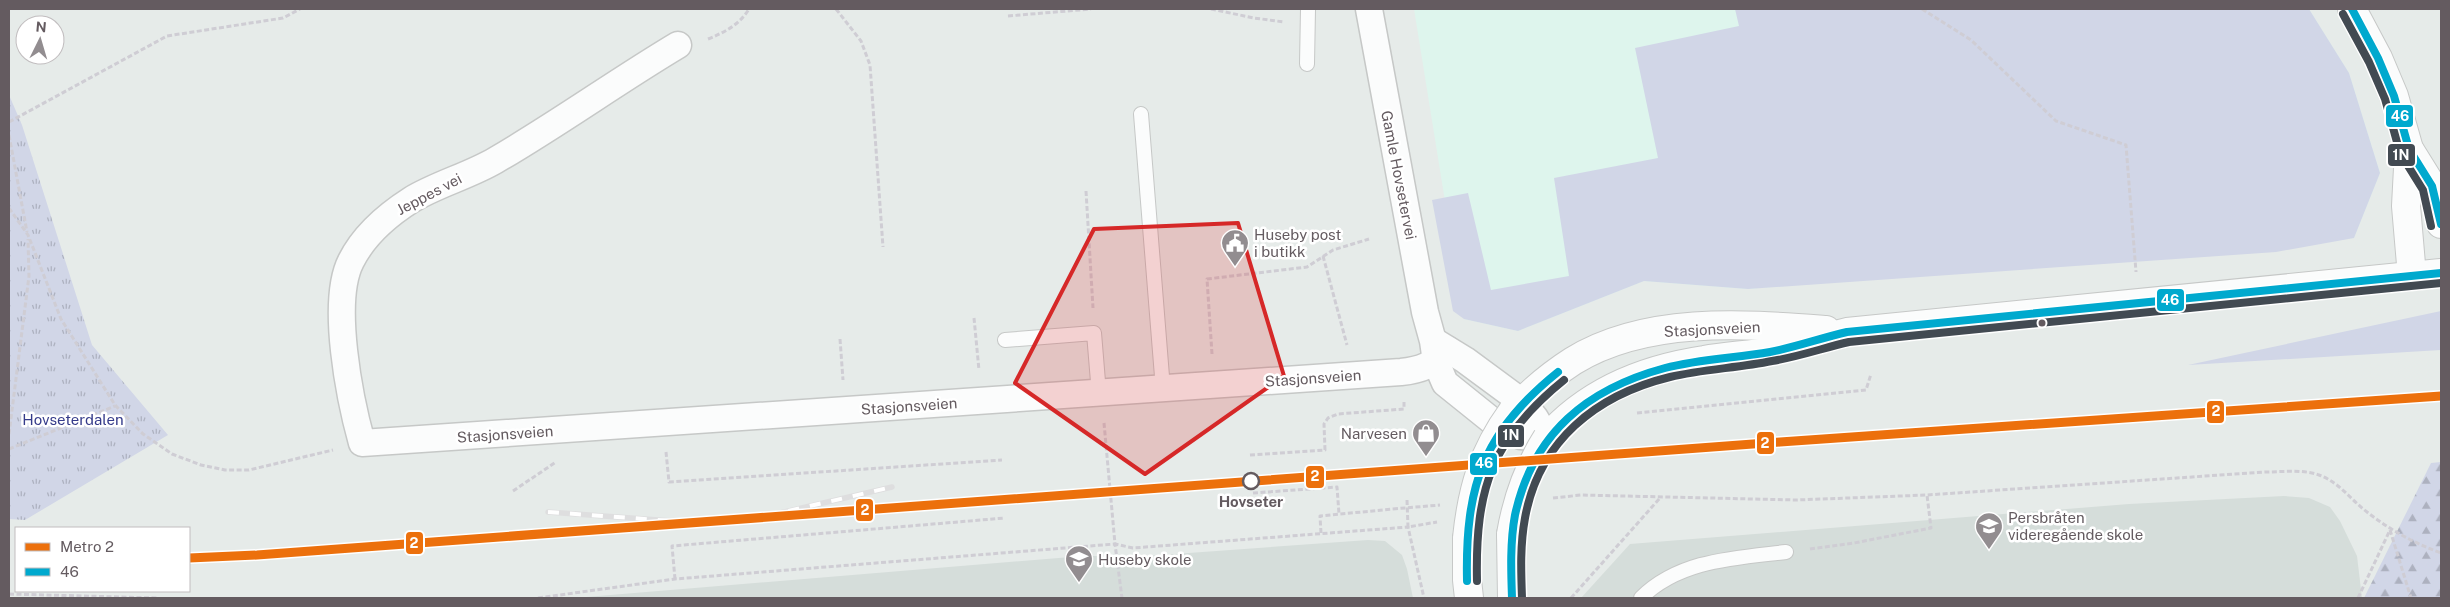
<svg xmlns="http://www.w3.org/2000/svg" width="2450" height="607" viewBox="0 0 2450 607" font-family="'Public Sans',sans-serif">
  <defs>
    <pattern id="forest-firs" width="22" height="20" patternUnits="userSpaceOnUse" patternTransform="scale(1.25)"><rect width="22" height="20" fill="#d1d6e7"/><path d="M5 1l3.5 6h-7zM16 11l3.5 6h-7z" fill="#adb1bf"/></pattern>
    <pattern id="park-tufts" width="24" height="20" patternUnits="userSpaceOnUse" patternTransform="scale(1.25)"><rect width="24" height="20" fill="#d1d6e7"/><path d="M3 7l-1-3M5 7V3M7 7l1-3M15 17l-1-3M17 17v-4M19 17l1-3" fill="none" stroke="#adb1bf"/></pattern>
  </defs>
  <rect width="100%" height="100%" fill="#e6ebe9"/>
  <polygon fill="#def5ed" points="1414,9 2309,9 2349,73 2380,173 2354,238 1748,289 1644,281 1518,331 1464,319"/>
  <g fill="#d5ddda">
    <polygon points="2284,496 2309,498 2330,507 2340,521 2357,556 2362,598 1581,598 1630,544 2129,504"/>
    <polygon points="1368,540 1385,541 1402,555 1407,569 1413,598 574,598 1083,556 1147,556"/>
  </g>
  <g fill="#d1d6e7">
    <polygon points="1735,9 2309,9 2349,73 2380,173 2354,238 2276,252 1748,289 1644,281 1518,331 1464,319 1453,311 1432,200 1468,193 1491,290 1569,276 1554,178 1658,158 1635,48 1739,26"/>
    <polygon points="2441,311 2441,350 2188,365"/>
  </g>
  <polygon fill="url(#forest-firs)" points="2441,462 2441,598 2364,598 2431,463"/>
  <polygon fill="url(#park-tufts)" points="9,95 22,125 92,345 168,435 25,520 9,519"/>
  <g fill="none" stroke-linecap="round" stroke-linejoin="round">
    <g stroke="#c6c8c7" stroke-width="16">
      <g id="service">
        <polyline points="1307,64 1308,9"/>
        <polyline points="1141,114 1163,389"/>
        <polyline points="1005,340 1094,333 1099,394"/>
        <path d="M 1641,598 C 1679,560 1735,558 1786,552"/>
      </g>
    </g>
    <g stroke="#c6c8c7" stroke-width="29">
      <g id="minor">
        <polyline points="1369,9 1425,312 1433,341 1436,362 1445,383 1501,428 1521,436 1547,438"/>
        <path d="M 678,45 C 616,82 558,124 496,160 C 469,176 437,184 411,200 C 386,216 364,235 351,261 C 330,302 350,400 362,443 L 1401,372 C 1421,370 1433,365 1448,350"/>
        <polyline points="1434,341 1465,360 1522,402 1535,418 1547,438"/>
      </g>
    </g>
    <g stroke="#c6c8c7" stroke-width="30">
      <g id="tertiary">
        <polyline points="2352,9 2378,58 2394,96 2409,149 2432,186 2441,224"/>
        <polyline points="2409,149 2406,206 2412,276"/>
        <path d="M 1512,412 C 1530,393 1551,375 1573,361 C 1646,316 1744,324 1826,330"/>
        <path d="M 1547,438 C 1588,391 1644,369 1704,360 C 1727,356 1750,355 1773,351 C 1798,346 1822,338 1847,332 L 2441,273"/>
        <polyline points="1511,534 1512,598"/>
        <polyline points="1467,538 1467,580 1469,598"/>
      </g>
    </g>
    <g stroke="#cfcdd4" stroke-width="3" stroke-dasharray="5 2.5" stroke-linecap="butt">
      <polyline points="836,9 861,41 870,65 883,247"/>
      <polyline points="1211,9 1254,18 1284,22"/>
      <polyline points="1922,9 1971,40 2056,121 2126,145 2136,272"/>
      <polyline points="1008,16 1091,9"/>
      <path d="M 708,39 C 725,32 739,25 749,9"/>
      <polyline points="9,122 167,36 283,18 300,9"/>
      <polyline points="9,135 27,232"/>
      <polyline points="1086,191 1093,308"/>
      <polyline points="9,208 28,235 61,319 115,405 143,434 172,454 201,465 225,470 249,470 333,450"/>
      <polyline points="1323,256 1347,345"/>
      <polyline points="974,318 979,370"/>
      <polyline points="840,339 843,380"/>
      <polyline points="1212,354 1207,279 1307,267 1333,250 1369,239"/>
      <polyline points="1637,413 1866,390 1871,374"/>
      <polyline points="1104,423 1115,544 1133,548 1408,527 1424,598"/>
      <polyline points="9,434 29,276 28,239"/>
      <polyline points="9,449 115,406"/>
      <polyline points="666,452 669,482 1002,460"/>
      <polyline points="1250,455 1325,450 1324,424 1328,418 1338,414 1404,409 1404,402"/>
      <polyline points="513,491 556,462"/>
      <polyline points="1253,493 1337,487 1339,514"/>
      <path d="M 1553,498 L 1581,495 L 1796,500 L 1927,495 L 2265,472 C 2283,472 2302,469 2319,475 C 2339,482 2351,500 2367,512 C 2390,530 2414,543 2441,553"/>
      <polyline points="1407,500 1408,527 1437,522"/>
      <polyline points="2390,530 2411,598"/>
      <polyline points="1321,533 1320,516 1393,509"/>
      <polyline points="1810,549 1854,543 1931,528 1927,495"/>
      <polyline points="675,579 672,546 1005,518"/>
      <polyline points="9,594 157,598"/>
      <polyline points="538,598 675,579 1115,544 1122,598"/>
      <polyline points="1571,598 1660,498"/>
      <polyline points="2358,598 2390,530"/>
    </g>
    <use href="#service" stroke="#fbfcfc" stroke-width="14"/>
    <use href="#minor" stroke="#fbfcfc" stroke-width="26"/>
    <use href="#tertiary" stroke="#fbfcfc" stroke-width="28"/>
    <g stroke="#dededf" stroke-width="5.5">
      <g id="rail">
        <polyline points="548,512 686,522"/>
        <polyline points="767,516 892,487"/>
      </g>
    </g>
    <use href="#rail" stroke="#fff" stroke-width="4" stroke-dasharray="11" stroke-linecap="butt"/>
    <g stroke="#c6c8c7" stroke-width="30" stroke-linecap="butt">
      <g id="tertiary-bridge">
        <path d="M 1511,534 C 1517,499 1528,468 1547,438"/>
        <path d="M 1467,538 C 1472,489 1483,452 1512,412"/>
      </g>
    </g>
    <polyline stroke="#cfcdd4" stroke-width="3" stroke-dasharray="5 2.5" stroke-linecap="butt" points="1393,509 1440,505"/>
    <use href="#tertiary-bridge" stroke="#fbfcfc" stroke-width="28"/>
    <g stroke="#fff" stroke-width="11">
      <g id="bus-1">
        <polyline points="2352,9 2378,58 2394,96 2409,149 2432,186 2441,224"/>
        <path d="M 1467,581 C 1465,486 1483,432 1558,372"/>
        <path d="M 1512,598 C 1511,571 1510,542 1515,515 C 1533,433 1587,389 1665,368 C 1699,359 1735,358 1770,352 C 1796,347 1821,338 1847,332 L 2441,273"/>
      </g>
    </g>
    <g stroke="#fff" stroke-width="11">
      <g id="bus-2">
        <polyline points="2343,14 2369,62 2385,99 2400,153 2423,190 2431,226"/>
        <path d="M 1477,581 C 1475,489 1492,438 1564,380"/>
        <path d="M 1522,598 C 1521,571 1520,545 1525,518 C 1539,441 1596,395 1670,377 C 1704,369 1738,368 1772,361 C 1798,357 1823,348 1849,342 L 2441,283"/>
      </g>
    </g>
    <use href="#bus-1" stroke="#00a9ce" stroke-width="8"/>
    <use href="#bus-2" stroke="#424a52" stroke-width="8"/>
    <g stroke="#fff" stroke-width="12">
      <polyline id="metro-1" points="189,558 257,555 1780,442 2441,396"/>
    </g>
    <use href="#metro-1" stroke="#ec700c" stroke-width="9"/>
  </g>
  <path fill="#d62828" fill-opacity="0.2" stroke="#d62828" stroke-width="4" stroke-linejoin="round" d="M 1238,223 L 1284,376 L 1145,474 L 1015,383 L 1094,229 Z"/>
  <defs>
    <g id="civic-pin" transform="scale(1.4375)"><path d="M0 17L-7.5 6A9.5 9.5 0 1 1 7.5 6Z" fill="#928d90" stroke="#fff"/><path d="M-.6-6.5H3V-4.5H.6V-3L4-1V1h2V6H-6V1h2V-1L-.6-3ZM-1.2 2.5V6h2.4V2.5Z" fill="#fff"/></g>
    <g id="shop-pin" transform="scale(1.4375)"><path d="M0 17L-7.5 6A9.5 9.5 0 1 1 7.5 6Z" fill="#928d90" stroke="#fff"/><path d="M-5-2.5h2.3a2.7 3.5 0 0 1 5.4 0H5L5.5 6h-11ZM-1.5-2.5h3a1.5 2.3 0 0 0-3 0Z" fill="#fff"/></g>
    <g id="school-pin" transform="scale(1.4375)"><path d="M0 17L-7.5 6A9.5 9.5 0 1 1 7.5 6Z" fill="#928d90" stroke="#fff"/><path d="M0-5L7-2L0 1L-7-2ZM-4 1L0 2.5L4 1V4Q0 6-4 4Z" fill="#fff"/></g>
  </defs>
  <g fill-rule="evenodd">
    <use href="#civic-pin" x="1235" y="243"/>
    <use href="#shop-pin" x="1426" y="433"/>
    <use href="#school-pin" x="1989" y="526"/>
    <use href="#school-pin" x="1079" y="559"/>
  </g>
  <circle fill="#645b60" stroke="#fff" stroke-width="2" cx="2042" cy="323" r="4.5"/>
  <circle fill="#fff" stroke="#645b60" stroke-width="2.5" cx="1251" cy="481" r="8"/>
  <g text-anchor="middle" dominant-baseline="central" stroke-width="5" stroke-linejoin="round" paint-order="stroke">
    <g font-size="15" fill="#645b60" stroke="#fff">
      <text transform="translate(1399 175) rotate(79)">Gamle Hovsetervei</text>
      <text transform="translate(429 194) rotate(-28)">Jeppes vei</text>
      <text transform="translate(1712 329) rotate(-3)">Stasjonsveien</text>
      <text transform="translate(1313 378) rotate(-4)">Stasjonsveien</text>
      <text transform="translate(909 406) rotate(-4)">Stasjonsveien</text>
      <text transform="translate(505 434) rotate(-4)">Stasjonsveien</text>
    </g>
    <g font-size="15" fill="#645b60" stroke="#fff" text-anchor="start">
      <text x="1254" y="234">Huseby post<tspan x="1254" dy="17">i butikk</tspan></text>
      <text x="1407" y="433" text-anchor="end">Narvesen</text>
      <text x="2008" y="517">Persbråten<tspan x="2008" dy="17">videregående skole</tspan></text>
      <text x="1098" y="559">Huseby skole</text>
    </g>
    <g font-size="15" fill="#353b8a" stroke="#fff">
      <text x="73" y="419">Hovseterdalen</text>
    </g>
    <g font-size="15" font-weight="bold" fill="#645b60" stroke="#fff">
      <text x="1251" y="501">Hovseter</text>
    </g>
  </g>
  <g stroke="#fff" stroke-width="2">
    <rect x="2385" y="104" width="29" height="24" rx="5" fill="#00a9ce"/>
    <rect x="2387" y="143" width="29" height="24" rx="5" fill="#424a52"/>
    <rect x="2156" y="288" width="29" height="24" rx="5" fill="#00a9ce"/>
    <rect x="2206" y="400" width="19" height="24" rx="5" fill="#ec700c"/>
    <rect x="1497" y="424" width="28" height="24" rx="5" fill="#424a52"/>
    <rect x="1756" y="431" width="19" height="24" rx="5" fill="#ec700c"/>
    <rect x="1469" y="452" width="29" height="24" rx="5" fill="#00a9ce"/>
    <rect x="1305" y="465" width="20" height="24" rx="5" fill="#ec700c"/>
    <rect x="855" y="498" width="19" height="24" rx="5" fill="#ec700c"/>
    <rect x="405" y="531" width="19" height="24" rx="5" fill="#ec700c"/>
  </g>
  <g font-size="14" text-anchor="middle" font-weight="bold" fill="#fff">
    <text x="2400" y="121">46</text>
    <text x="2401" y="160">1N</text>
    <text x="2170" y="305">46</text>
    <text x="2216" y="416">2</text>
    <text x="1511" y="440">1N</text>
    <text x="1765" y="448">2</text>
    <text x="1484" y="468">46</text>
    <text x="1315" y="481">2</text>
    <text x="865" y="515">2</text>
    <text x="414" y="548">2</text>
  </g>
  <rect width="2450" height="607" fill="none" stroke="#645b60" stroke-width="20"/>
  <rect x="15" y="527" width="175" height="65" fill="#ffffff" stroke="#c1bdbf"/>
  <rect x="25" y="543" width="25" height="8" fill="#ec700c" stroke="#c1bdbf"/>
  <text x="60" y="552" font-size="15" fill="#645b60">Metro 2</text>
  <rect x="25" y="568" width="25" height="8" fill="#00a9ce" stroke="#c1bdbf"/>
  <text x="60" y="577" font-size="15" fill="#645b60">46</text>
  <g transform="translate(40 40) rotate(5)"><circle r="24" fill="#ffffff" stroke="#c1bdbf"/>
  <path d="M0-4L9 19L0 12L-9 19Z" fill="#928d90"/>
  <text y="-8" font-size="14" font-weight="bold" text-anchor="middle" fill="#645b60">N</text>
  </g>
</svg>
